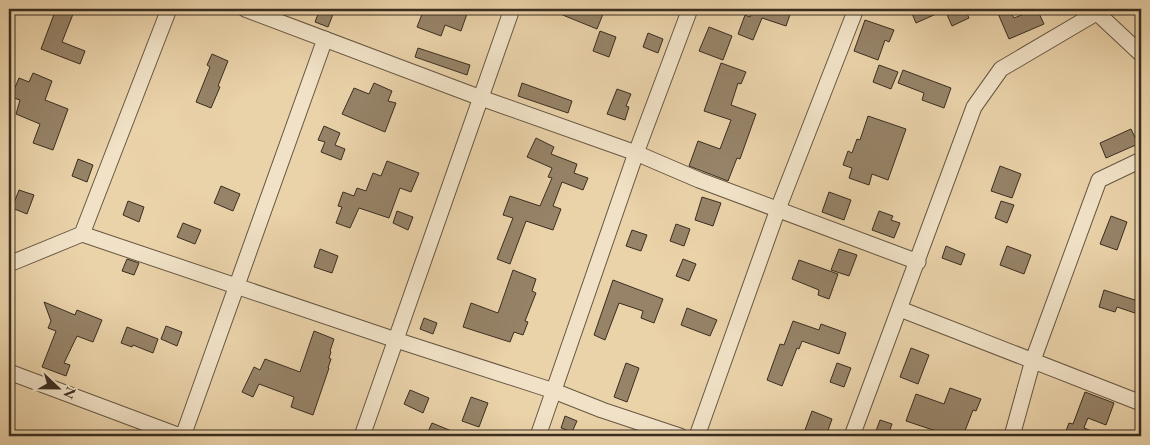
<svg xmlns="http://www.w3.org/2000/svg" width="1150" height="445" viewBox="0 0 1150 445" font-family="'EB Garamond',serif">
  <rect width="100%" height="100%" fill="#ead2a9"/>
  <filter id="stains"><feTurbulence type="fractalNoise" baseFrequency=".004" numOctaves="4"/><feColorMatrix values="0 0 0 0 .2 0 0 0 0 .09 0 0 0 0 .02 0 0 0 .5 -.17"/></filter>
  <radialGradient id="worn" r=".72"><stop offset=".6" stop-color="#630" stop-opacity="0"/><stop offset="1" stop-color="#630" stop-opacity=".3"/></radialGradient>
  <g fill="#968368" stroke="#3a2e21">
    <polygon points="56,9 75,9 62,42 85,51 80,64 41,49"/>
    <polygon points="320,9 335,9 328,27 315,22"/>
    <polygon points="424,9 461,9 468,11 461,31 445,25 441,36 417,27"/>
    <polygon points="548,9 605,9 597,29"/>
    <polygon points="741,9 792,9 786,26 762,18 753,40 738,34 745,15 750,17 751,14 741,10"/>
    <polygon points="910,9 965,9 969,18 952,26 945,10 916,23"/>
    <polygon points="996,9 1009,9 1014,18 1037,9 1044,24 1009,39"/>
    <polygon points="865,20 894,30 889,42 885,40 878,60 854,51"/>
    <polygon points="709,27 732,36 723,60 699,51"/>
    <polygon points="600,31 616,37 609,57 593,51"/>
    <polygon points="648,33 663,39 658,53 643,47"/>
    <polygon points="418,48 470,65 467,75 415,57"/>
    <polygon points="212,54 228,61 218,86 220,87 211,108 196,102 210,67 207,65"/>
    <polygon points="721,63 746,72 741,84 738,83 731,105 756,114 740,159 737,158 728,181 689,166 698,141 720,149 731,120 704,111"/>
    <polygon points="879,65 898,72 891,89 873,82"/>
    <polygon points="903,70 951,88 944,108 922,100 924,93 898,83"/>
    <polygon points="33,73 52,81 45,100 68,109 53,150 33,143 40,124 16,114 20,100 11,97 19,78 29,82"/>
    <polygon points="374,83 392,91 388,101 396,103 385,132 342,114 354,88 369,94"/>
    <polygon points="522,83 572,101 568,113 518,96"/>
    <polygon points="617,89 631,94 626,106 629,107 625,120 607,114"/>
    <polygon points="868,116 906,129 888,180 872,174 869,185 849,178 852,168 843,165 848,151 852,153 857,139 860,140"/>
    <polygon points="324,126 340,133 335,145 345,149 341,160 321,152 325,142 318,140"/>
    <polygon points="1131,129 1138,144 1106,158 1100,143"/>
    <polygon points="536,138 554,147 551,154 577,164 574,173 588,178 583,190 562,182 553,206 561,209 553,230 526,221 510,264 497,259 513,218 503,215 510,196 540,206 552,178 548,177 552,168 527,157"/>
    <polygon points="78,159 93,165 87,182 72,176"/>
    <polygon points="387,161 419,173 411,192 400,188 389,218 359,208 350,228 336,223 342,207 338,206 343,192 354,196 357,188 366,191 373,173 381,176"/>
    <polygon points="1000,166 1021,174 1012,198 991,191"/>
    <polygon points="221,186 240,194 233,211 214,203"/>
    <polygon points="19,190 34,195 27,214 12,208"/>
    <polygon points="829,192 851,200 844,220 822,212"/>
    <polygon points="702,197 721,203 713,226 695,220"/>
    <polygon points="128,201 144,207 139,222 123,215"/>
    <polygon points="1001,201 1014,205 1007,223 995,218"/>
    <polygon points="397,211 413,217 408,230 393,223"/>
    <polygon points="879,211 893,216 891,220 900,223 894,238 872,230"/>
    <polygon points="1111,216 1127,222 1117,250 1100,244"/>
    <polygon points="183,223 201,230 195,244 177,237"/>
    <polygon points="676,224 690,229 684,246 670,241"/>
    <polygon points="632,230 647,235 641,251 626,246"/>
    <polygon points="946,246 965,254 961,265 942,258"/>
    <polygon points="1007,246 1031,255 1024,274 1000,265"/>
    <polygon points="320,249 338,256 332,273 314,267"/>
    <polygon points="839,249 857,255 849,276 831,270"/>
    <polygon points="127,259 139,263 134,275 122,271"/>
    <polygon points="683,259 696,264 689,281 676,276"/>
    <polygon points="799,260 838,274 829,299 818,295 819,290 792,279"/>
    <polygon points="513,270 536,279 532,291 536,293 525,321 528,322 523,335 514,332 510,342 463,327 471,303 498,313"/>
    <polygon points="613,280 663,299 654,323 641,318 643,311 619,303 605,340 594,335"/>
    <polygon points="1104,290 1141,302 1141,315 1117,307 1115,312 1099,307"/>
    <polygon points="44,302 75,315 77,310 102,320 93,342 77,336 64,363 70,365 66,376 42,367 56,331 48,328 51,321"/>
    <polygon points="687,308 717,320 710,336 681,325"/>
    <polygon points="424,318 437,323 433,334 420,329"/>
    <polygon points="793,321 819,330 821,324 846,333 839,354 802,341 799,349 797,348 782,386 767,380 780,344 784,345"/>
    <polygon points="166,326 182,332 177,346 161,339"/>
    <polygon points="127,327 158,339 153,353 133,345 132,347 121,343"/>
    <polygon points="314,331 334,339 330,351 331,352 329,358 331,359 328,368 329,368 313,415 291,407 294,397 259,384 253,397 242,392 254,367 260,370 265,359 300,372"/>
    <polygon points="911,348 929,355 918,384 900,377"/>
    <polygon points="626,363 639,368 627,402 614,397"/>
    <polygon points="837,363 851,368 844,387 830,382"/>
    <polygon points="950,388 981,399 976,411 973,410 963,436 934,436 936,431 906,421 916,394 944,404"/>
    <polygon points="410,390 429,398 423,413 404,404"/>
    <polygon points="1085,392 1114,403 1106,425 1088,418 1085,425 1084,428 1102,435 1102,436 1064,436 1069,423 1073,424"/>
    <polygon points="471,397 488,403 479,427 462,421"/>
    <polygon points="812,411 832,419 826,436 805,430"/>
    <polygon points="565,416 577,421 572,432 561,428"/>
    <polygon points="880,420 892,424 888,435 876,431"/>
    <polygon points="432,423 464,436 426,436"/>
  </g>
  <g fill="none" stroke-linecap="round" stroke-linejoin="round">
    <g stroke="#665743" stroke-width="17">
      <g id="minor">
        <polyline points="245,9 481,98 636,153 699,180 918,262"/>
        <polyline points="1093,9 1141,54"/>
        <polyline points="82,234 396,340 554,391 602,410 680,436"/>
        <polyline points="9,264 82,234 169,9"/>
        <polyline points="900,309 1141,403"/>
        <polyline points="9,372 180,436"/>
        <polyline points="183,436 325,39"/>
        <polyline points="362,436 512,9"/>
        <polyline points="538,436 636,153 690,9"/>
        <polyline points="697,436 778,209 856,9"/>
        <polyline points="852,436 974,107 1001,69 1103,9"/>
        <polyline points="1012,436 1033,360 1099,180 1141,160"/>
      </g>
    </g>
    <use href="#minor" stroke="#f1e2c7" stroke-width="15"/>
  </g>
  <rect width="1150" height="445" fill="none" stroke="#ead2a9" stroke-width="30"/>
  <rect x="10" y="10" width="1130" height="425" fill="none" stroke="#3a2e21" stroke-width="2.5"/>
  <rect x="15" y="15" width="1120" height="415" fill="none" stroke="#3a2e21"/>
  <g transform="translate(58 388) rotate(112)" stroke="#f1e2c7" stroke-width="4" paint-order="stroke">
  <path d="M0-4L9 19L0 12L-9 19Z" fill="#3a2e21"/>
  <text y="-8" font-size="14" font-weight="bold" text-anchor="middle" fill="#3a2e21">N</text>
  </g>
  <rect width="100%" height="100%" filter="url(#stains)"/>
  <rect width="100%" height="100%" fill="url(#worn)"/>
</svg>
